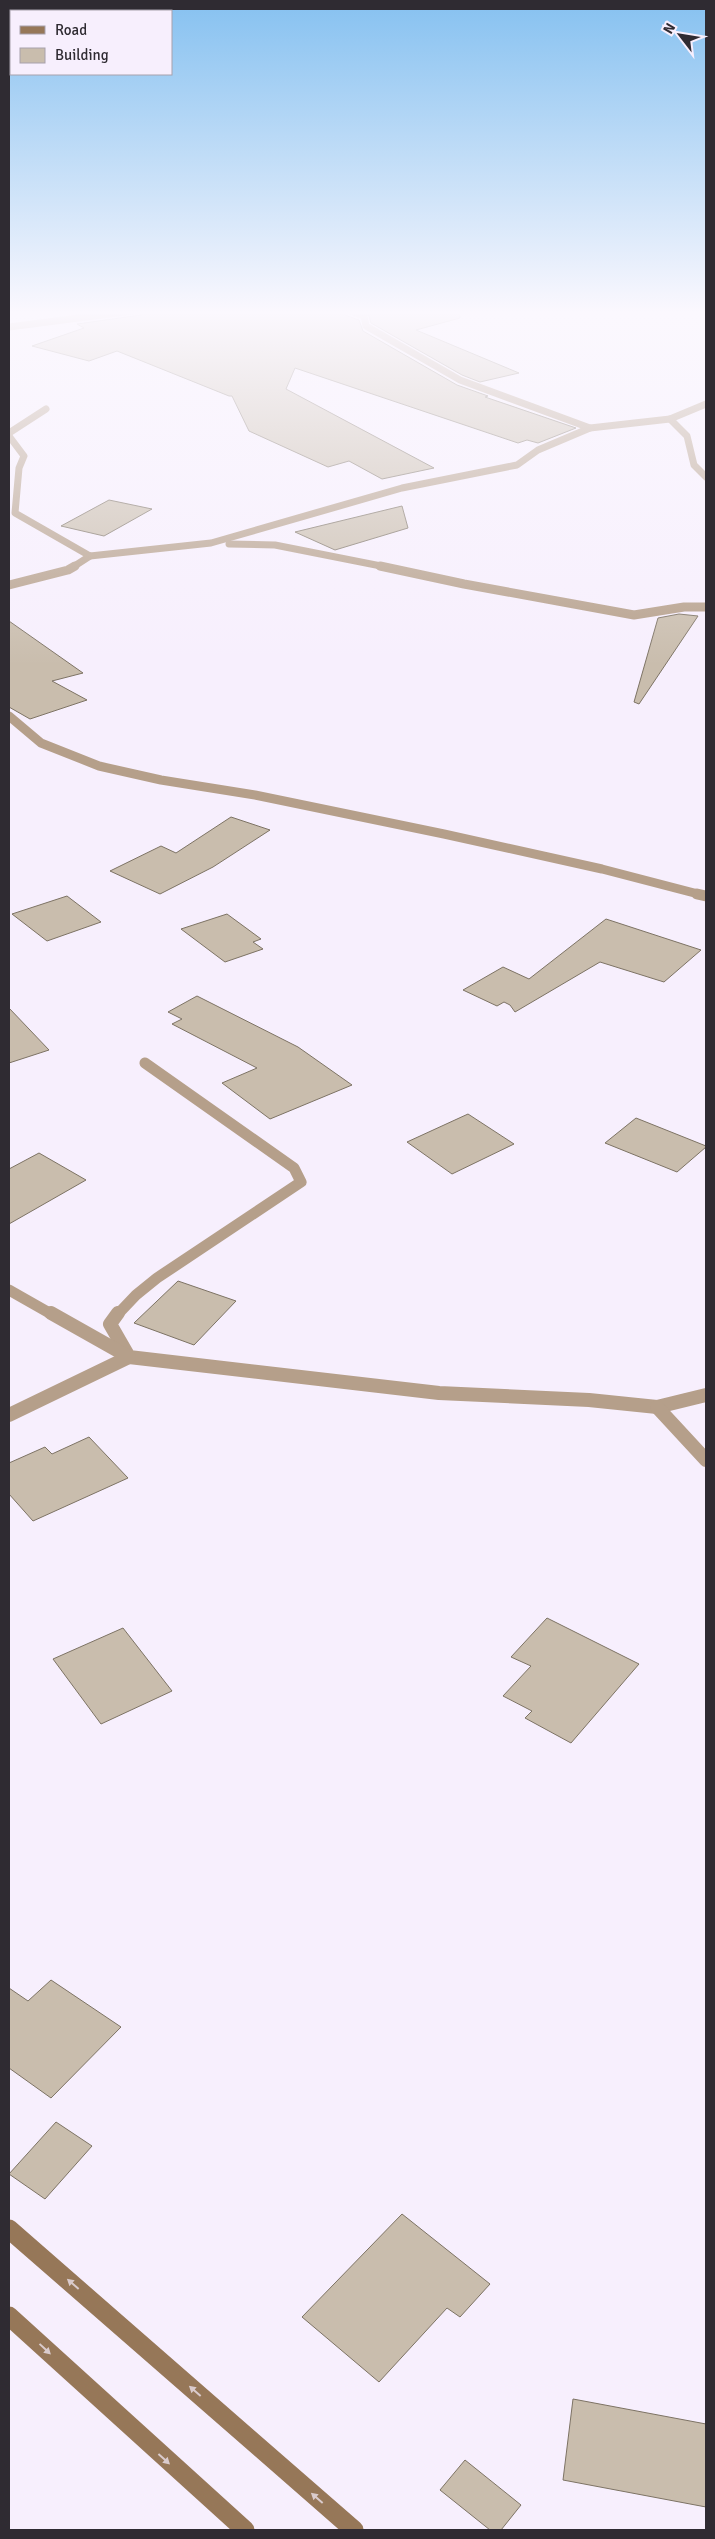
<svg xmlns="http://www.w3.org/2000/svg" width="715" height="2539" viewBox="0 0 715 2539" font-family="Signika,sans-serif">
  <rect width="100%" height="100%" fill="#f7effd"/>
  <g fill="#c9bdad" stroke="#7d7364">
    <polygon points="145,310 342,310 345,315 359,320 363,331 457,385 488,396 485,397 576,428 538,443 527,440 518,443 295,368 286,389 434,468 382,479 349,461 328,467 249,431 232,396 229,396 117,351 89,361 32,346 84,328 77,324 141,315"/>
    <polygon points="362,310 459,310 460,318 416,330 519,373 480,382 462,375 371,323 368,313"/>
    <polygon points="109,500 152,509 104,536 61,526"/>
    <polygon points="402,506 408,528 335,550 295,532"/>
    <polygon points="679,614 698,616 639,704 634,702 658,618"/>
    <polygon points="9,621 83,673 52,681 87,700 30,719 9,707"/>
    <polygon points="231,817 270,830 213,867 160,894 110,871 161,846 176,853"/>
    <polygon points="67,896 101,922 47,941 12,914"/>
    <polygon points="227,914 261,939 253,942 263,949 225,962 181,929"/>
    <polygon points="606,919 701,950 664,982 600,962 515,1012 510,1005 504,1002 497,1006 463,990 503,967 529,979"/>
    <polygon points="197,996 298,1047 352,1085 270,1119 222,1083 257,1068 172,1024 182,1019 168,1012"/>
    <polygon points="9,1008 49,1050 9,1063"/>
    <polygon points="468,1114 514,1144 452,1174 407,1142"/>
    <polygon points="636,1118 706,1146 706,1147 677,1172 605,1143"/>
    <polygon points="39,1153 86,1180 9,1224 9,1169"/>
    <polygon points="178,1281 236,1301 194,1345 134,1323"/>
    <polygon points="89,1437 128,1478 33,1521 9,1494 9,1463 45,1447 52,1454"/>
    <polygon points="547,1618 639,1664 571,1743 525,1718 532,1711 503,1696 531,1666 511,1657"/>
    <polygon points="123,1628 172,1691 101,1724 53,1659"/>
    <polygon points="51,1980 121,2027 51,2098 9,2068 9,1988 28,2001"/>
    <polygon points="56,2122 92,2146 45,2199 9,2174"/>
    <polygon points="402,2214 490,2284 460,2317 447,2308 379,2382 302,2317"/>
    <polygon points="573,2399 706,2424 706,2507 563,2480"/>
    <polygon points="465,2460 521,2505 501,2530 490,2530 440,2490"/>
  </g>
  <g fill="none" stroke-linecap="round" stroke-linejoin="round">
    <g stroke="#b59f8a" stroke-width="7">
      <polyline points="9,327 140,310"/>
      <polyline points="670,419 706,404"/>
      <polyline points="590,428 670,419 687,436 694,465 706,477"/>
      <polyline points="9,433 46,409"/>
      <polyline points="9,436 24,456 19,468 15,513 90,556 211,543 402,488 517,465 538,450 590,428 460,380 366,326 364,316 347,310"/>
      <polyline points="229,544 275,545 386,567"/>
      <polyline points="73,567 90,556"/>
    </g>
    <g stroke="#b59f8a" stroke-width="9">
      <polyline points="380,566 464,584 634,615 684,607 706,607"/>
      <polyline points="9,585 68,570 75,566"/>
    </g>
    <g stroke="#b59f8a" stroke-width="11">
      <polyline points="9,1290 53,1315"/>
      <polyline points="117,1315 136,1295 157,1278 301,1182 294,1168 145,1063"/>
    </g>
    <g stroke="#b59f8a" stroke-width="14">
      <polyline points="118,1313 110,1324 129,1357 439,1393 589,1400 657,1407 706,1395"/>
      <polyline points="657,1407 706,1460"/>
      <polyline points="9,1415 129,1357 51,1313"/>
    </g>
    <polyline stroke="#b59f8a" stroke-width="9" points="9,716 41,743 99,766 161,780 255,795 444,834 602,869 702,895"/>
    <polyline stroke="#b59f8a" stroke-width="11" points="697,894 706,896"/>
    <g stroke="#967758" stroke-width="19">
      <polyline points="9,2229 354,2530"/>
      <polyline points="9,2316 245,2530"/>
    </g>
  </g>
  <defs><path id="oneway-solid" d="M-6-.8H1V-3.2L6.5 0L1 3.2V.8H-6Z" transform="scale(1.25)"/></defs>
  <g fill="#dacbcc">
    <use href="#oneway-solid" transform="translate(73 2284) rotate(-139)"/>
    <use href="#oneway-solid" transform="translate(45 2349) rotate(43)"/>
    <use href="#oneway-solid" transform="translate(195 2391) rotate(-139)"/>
    <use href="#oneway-solid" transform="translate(164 2459) rotate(42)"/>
    <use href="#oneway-solid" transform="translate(317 2498) rotate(-139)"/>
  </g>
  <linearGradient id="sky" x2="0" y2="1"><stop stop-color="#86c1f0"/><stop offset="0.47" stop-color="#fbf8fe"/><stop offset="1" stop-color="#fbf8fe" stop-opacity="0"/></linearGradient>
  <rect width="715" height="665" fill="url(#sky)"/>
  <rect width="715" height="2539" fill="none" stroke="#2f2b32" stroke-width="20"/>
  <rect x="10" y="10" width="162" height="65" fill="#f7effd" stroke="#a7a1ac"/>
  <rect x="20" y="26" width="25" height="8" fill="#967758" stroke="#a7a1ac"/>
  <text x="55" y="35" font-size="15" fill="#2f2b32">Road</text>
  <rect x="20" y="48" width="25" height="15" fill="#c9bdad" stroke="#a7a1ac"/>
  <text x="55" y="60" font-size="15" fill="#2f2b32">Building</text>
  <g transform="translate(680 35) rotate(301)" stroke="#f7effd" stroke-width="4" paint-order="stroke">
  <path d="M0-4L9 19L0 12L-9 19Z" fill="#2f2b32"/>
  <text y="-8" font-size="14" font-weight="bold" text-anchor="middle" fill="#2f2b32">N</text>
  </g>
</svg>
